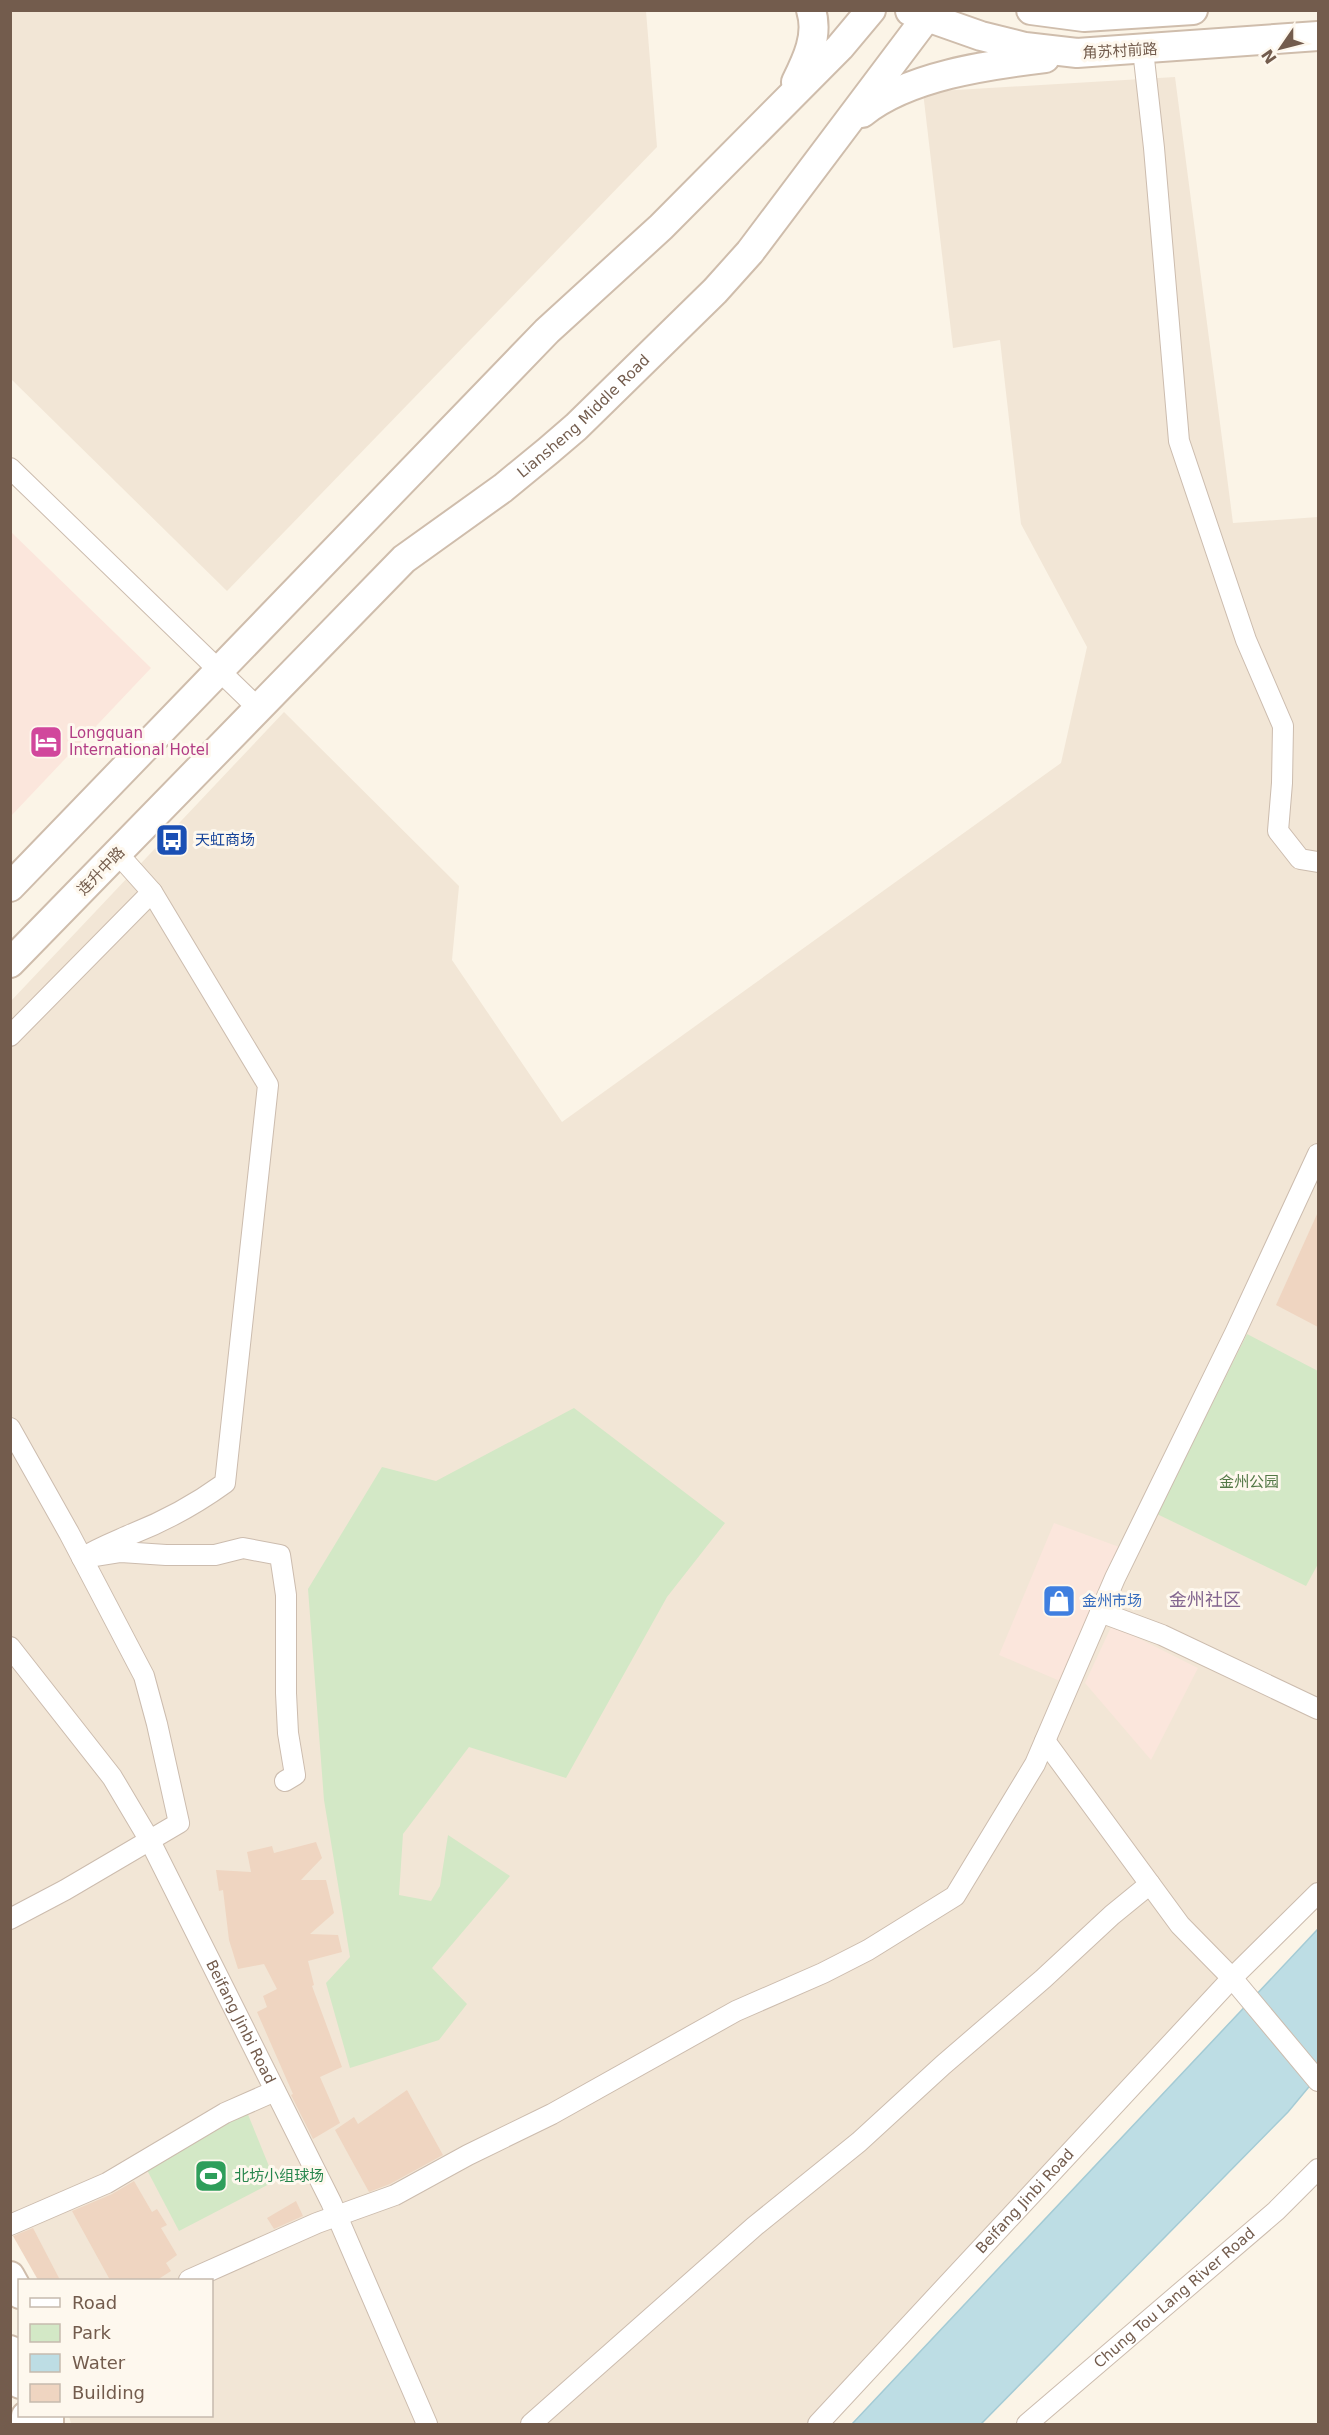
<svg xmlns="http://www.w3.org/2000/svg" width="1329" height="2435" viewBox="0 0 1329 2435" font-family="'DejaVu Sans','Noto Sans SC',sans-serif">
  <rect width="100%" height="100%" fill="#fbf4e7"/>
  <g fill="#f2e6d6">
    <polygon points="10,11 646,11 657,147 227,591 11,379"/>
    <polygon points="1175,77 1233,523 1318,517 1318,1893 818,2424 71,2424 69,2416 212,2416 212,2280 42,2280 11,2222 10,1002 284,712 459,886 452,960 562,1122 1061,763 1087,647 1021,524 1000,340 953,348 923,92"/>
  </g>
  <g fill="#fbe6dc">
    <polygon points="10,531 151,668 11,816 10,816"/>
    <polygon points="1054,1523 1122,1548 1060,1681 999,1655"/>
    <polygon points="1112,1625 1198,1668 1151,1760 1085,1683"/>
  </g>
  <g fill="#d3e8c6">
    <polygon points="1247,1334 1318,1371 1318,1564 1306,1586 1157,1514"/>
    <polygon points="574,1408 725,1523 667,1597 566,1778 469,1747 403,1834 399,1895 431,1901 440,1886 448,1835 510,1876 432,1968 467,2004 439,2040 350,2068 326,1983 350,1957 324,1800 308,1589 382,1467 436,1481"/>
    <polygon points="247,2112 275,2181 179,2231 147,2170"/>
  </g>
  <polygon fill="#bddde4" stroke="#a4cbd5" stroke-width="1.5" points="1318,1929 1318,2076 1288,2112 981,2424 852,2424"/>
  <g fill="#efd5c1">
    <polygon points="1318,1212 1318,1327 1276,1305"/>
    <polygon points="316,1842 322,1858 301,1880 326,1880 334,1913 310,1934 338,1935 342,1952 308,1961 314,1985 312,1986 342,2067 320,2077 340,2123 313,2139 291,2095 293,2094 257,2012 267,2007 263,1996 277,1989 264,1964 238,1969 229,1940 223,1890 219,1891 216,1870 251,1872 247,1852 272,1846 274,1853"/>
    <polygon points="407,2090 443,2155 390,2184 369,2192 335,2130 354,2117 358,2124"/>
    <polygon points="134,2181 152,2212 157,2209 167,2225 161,2228 177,2255 166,2263 171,2271 157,2280 110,2280 72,2211 112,2194"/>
    <polygon points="296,2201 303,2216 274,2229 267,2218"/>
    <polygon points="33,2228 60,2280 38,2280 13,2236"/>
  </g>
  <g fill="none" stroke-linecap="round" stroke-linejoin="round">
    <g stroke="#ccbcae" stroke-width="22">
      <g id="street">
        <polyline points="1143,50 1154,148 1179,441 1246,640 1283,726 1282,783 1278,831 1300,859 1318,862"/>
        <polyline points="10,468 259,709"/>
        <polyline points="10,1036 152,892"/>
        <polyline points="10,1428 69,1533 144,1676 157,1724 179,1823 65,1890 10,1919"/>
        <polyline points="96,1556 121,1552 166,1555 215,1555 243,1548 280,1555 286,1595 286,1693 288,1733 295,1775 285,1781"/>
        <path d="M 82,1558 C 98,1548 114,1542 132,1534 C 165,1521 196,1504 225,1483 L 268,1085 L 152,892 L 118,854"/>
        <polyline points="1100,1612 1162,1635 1318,1709"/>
        <path id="s1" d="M 10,1647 L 112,1777 L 150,1841 L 331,2202 L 427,2424"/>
        <polyline points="1045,1741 1180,1925 1232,1978 1318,2081"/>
        <polyline points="10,2225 107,2183 225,2113 275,2091"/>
        <polyline points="189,2280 317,2223 395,2195 468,2155 552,2114 736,2011 823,1973 868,1950 955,1896 1035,1764 1115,1578 1235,1333 1318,1154"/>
        <polyline points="531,2424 755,2226 859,2142 943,2065 1043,1979 1112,1915 1150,1884"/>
        <path id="s2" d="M 818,2424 L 1233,1977 L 1318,1893"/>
        <path id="s3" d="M 1027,2424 L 1276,2211 L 1318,2169"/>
      </g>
    </g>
    <g stroke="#cfbdac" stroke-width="32">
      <g id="secondary">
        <polyline points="1031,10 1084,17 1193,10"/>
        <polyline points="910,11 981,36 1025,47 1077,53 1318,36"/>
        <path d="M 796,82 C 807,60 819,35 811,10"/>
        <path d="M 862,113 C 908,76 987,65 1045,58"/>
        <polyline points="10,887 547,331 661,227 840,47 871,10"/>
        <path id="s4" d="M 10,963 L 404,559 L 503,488 L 548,451 L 576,427 L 715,291 L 750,252 L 932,10"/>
        <polyline points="10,2276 20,2294"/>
        <polyline points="10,2350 20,2384"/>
        <polyline points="25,2424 26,2416"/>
        <polyline points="49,2424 49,2416"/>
      </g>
    </g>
    <use href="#street" stroke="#fff" stroke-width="20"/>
    <use href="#secondary" stroke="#fff" stroke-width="28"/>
  </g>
  <defs>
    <g id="hotel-square" transform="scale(1.725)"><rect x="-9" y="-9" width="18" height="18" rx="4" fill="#d1479c" stroke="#fef8ee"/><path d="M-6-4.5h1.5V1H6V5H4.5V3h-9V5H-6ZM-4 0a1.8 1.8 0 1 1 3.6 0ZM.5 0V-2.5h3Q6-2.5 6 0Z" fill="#fff"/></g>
    <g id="bus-square" transform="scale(1.725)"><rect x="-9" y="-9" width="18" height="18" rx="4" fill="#1a4fb4" stroke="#fef8ee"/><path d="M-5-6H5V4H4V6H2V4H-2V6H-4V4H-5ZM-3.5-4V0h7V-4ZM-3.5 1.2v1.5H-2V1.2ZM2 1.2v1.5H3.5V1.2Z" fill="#fff"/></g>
    <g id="shop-square" transform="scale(1.725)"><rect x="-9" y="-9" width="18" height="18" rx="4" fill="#3f7fe0" stroke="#fef8ee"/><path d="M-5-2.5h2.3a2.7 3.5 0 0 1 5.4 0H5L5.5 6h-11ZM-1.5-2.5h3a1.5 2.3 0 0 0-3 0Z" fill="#fff"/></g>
    <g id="stadium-square" transform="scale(1.725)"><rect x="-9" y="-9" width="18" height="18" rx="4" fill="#2e9e5b" stroke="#fef8ee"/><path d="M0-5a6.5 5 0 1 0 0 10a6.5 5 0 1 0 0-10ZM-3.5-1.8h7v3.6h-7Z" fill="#fff"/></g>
  </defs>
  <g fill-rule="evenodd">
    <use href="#hotel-square" x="46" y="742"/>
    <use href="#bus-square" x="172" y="840"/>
    <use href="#shop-square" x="1059" y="1601"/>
    <use href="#stadium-square" x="211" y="2176"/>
  </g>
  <g text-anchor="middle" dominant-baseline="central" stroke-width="6" stroke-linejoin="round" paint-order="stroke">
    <g font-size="15" fill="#735c4d" stroke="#fef8ee">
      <text transform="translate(1120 51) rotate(-3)">角苏村前路</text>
      <text stroke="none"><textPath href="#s4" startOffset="794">Liansheng Middle Road</textPath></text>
      <text transform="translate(101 871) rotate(-46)">连升中路</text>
      <text stroke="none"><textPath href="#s1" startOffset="442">Beifang Jinbi Road</textPath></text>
      <text stroke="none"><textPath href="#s2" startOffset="304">Beifang Jinbi Road</textPath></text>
      <text stroke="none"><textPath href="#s3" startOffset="194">Chung Tou Lang River Road</textPath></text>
    </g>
    <g font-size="15" fill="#b23c85" stroke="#fef8ee" text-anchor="start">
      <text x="69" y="733">Longquan<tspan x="69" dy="17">International Hotel</tspan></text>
    </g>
    <g font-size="15" fill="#164399" stroke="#fef8ee" text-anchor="start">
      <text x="195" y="840">天虹商场</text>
    </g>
    <g font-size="15" fill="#537846" stroke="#fef8ee">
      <text x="1249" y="1482">金州公园</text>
    </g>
    <g font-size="15" fill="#366cbe" stroke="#fef8ee" text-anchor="start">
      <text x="1082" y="1601">金州市场</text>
    </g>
    <g font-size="15" fill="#27864d" stroke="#fef8ee" text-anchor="start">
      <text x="234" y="2176">北坊小组球场</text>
    </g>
    <g font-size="18" fill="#83658f" stroke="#fef8ee">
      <text x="1205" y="1599">金州社区</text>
    </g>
  </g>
  <rect width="1329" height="2435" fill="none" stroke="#735c4d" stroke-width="24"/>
  <rect x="18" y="2279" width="195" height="138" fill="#fef8ee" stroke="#c6baae" stroke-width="1.5"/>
  <rect x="30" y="2298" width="30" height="9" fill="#ffffff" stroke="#c6baae" stroke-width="1.5"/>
  <text x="72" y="2309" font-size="18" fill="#735c4d">Road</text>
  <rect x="30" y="2324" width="30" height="18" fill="#d3e8c6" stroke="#c6baae" stroke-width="1.5"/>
  <text x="72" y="2339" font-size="18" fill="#735c4d">Park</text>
  <rect x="30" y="2354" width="30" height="18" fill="#bddde4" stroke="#c6baae" stroke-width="1.5"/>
  <text x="72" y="2369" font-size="18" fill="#735c4d">Water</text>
  <rect x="30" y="2384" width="30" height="18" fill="#efd5c1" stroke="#c6baae" stroke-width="1.5"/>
  <text x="72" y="2399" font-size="18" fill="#735c4d">Building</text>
  <g transform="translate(1281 48) rotate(235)" stroke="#fef8ee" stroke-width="4.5" paint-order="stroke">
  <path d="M0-4.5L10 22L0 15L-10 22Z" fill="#735c4d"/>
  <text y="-9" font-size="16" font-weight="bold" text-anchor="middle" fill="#735c4d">N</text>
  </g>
</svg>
